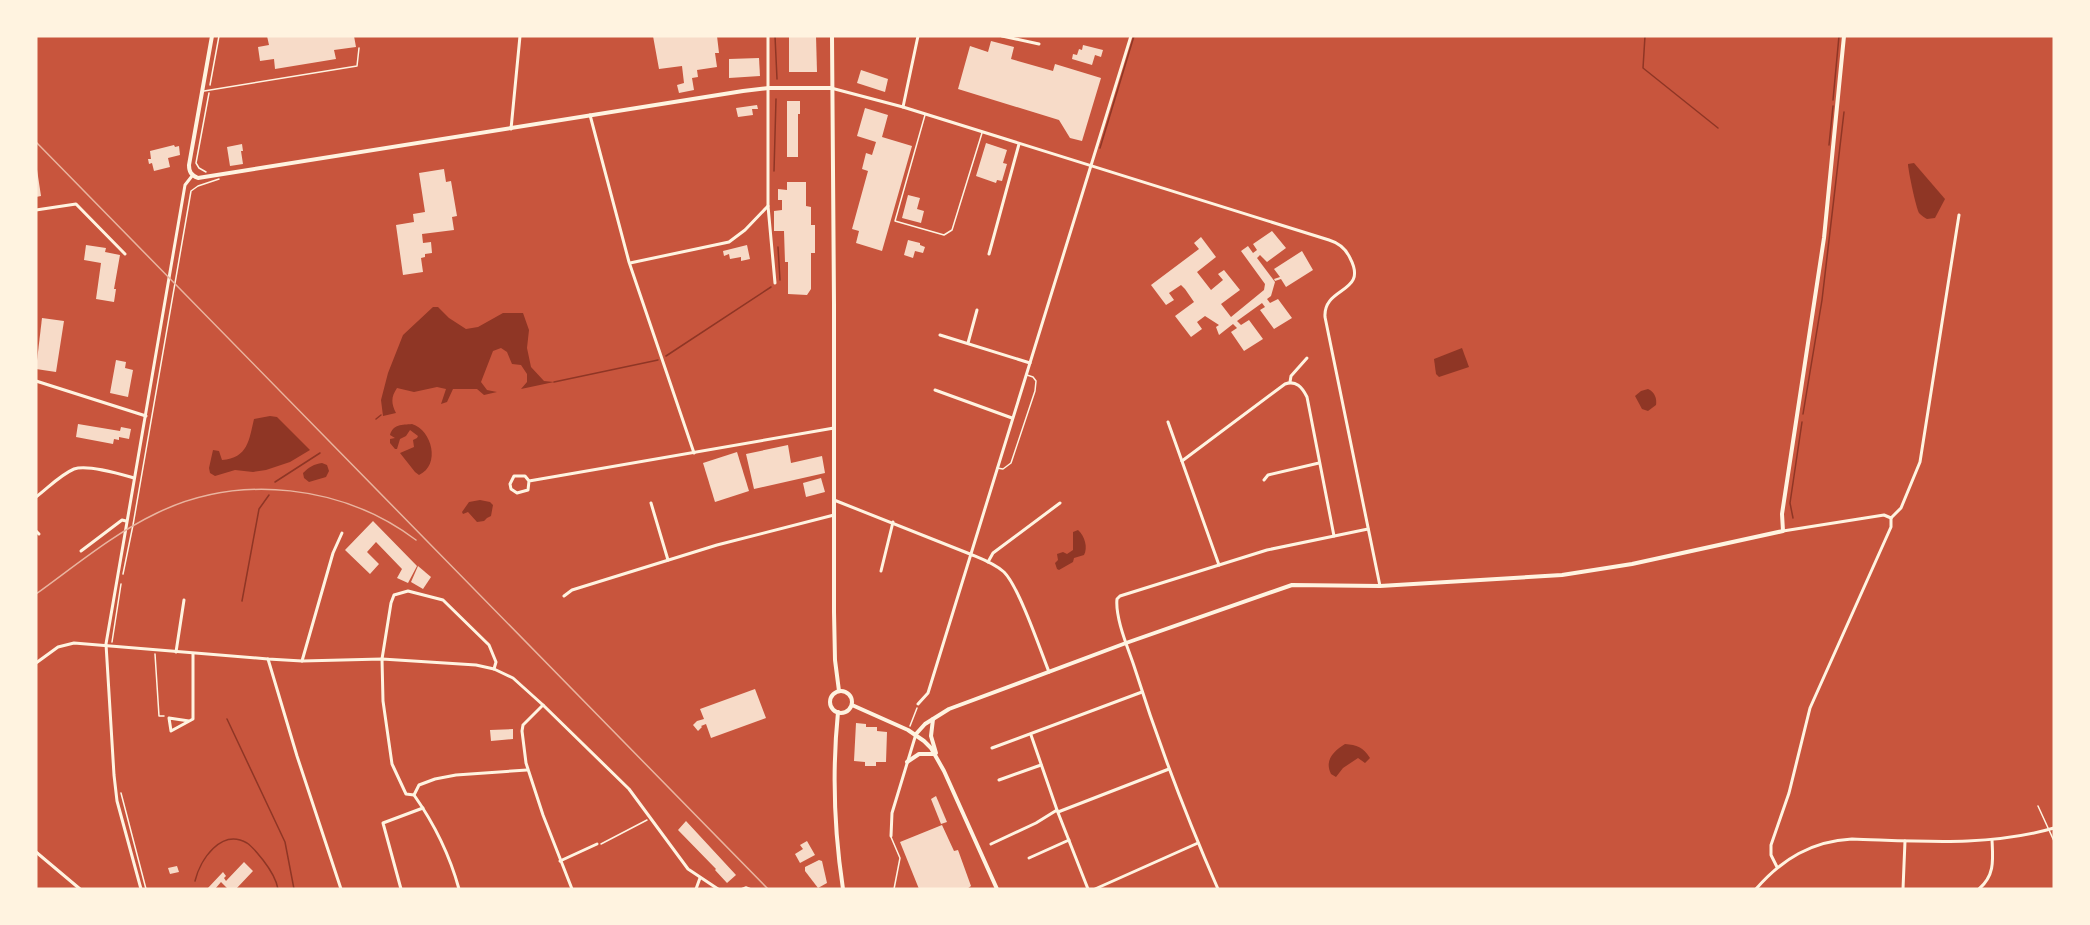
<svg xmlns="http://www.w3.org/2000/svg" width="2090" height="925" viewBox="0 0 2090 925" font-family="'Source Sans 3',sans-serif">
  <rect width="100%" height="100%" fill="#c8553d"/>
  <g fill="#8f3625">
    <path d="M 1914,163 L 1945,199 L 1935,218 L 1927,219 C 1925,218 1921,215 1919,213 C 1916,208 1908,170 1908,164 Z"/>
    <path d="M 433,307 L 438,307 L 449,318 L 466,329 L 478,327 L 503,313 L 523,313 L 529,330 L 527,348 L 531,367 L 544,381 L 554,382 L 521,389 L 527,382 L 527,374 L 521,365 L 512,364 L 507,352 L 501,348 L 493,351 L 481,382 L 487,390 L 497,392 L 484,395 L 477,389 L 453,389 L 447,402 L 441,404 L 446,389 L 437,387 L 414,392 L 397,388 C 391,397 391,403 396,413 L 383,416 L 381,400 L 388,373 L 403,335 Z"/>
    <polygon points="1462,348 1469,367 1439,377 1436,374 1434,359"/>
    <path d="M 1648,389 C 1655,392 1657,399 1656,405 L 1648,411 L 1642,409 L 1635,396 L 1641,391 Z"/>
    <path d="M 270,416 L 277,417 L 310,450 L 290,462 L 266,470 L 253,472 L 235,470 L 215,476 L 210,473 L 209,468 L 213,450 L 219,451 L 222,460 C 248,458 249,440 254,419 Z"/>
    <path d="M 412,424 C 432,430 441,465 419,475 L 415,472 L 400,453 L 414,447 L 413,440 L 417,438 L 418,436 L 410,430 L 406,436 L 400,439 L 397,449 L 395,449 L 390,443 L 390,439 L 395,438 L 390,435 C 393,424 402,425 412,424 Z"/>
    <path d="M 322,463 L 327,465 L 329,471 L 326,477 L 309,482 L 304,478 L 303,473 C 309,467 314,464 322,463 Z"/>
    <polygon points="480,500 490,502 493,505 491,516 487,518 484,521 477,522 468,512 463,514 462,512 469,502"/>
    <path d="M 1078,530 C 1085,536 1088,548 1084,555 L 1074,558 L 1073,562 L 1059,570 L 1057,569 L 1055,563 L 1058,560 L 1057,554 L 1063,552 L 1067,554 L 1073,550 L 1073,532 Z"/>
    <path d="M 1345,744 C 1357,745 1363,747 1370,758 L 1365,763 L 1358,758 L 1343,768 L 1336,777 L 1331,774 C 1324,760 1334,751 1345,744 Z"/>
  </g>
  <g fill="none" stroke-linecap="round" stroke-linejoin="round">
    <g stroke="#8f3625" stroke-width="1.5">
      <polyline points="775,36 777,79"/>
      <polyline points="1645,36 1643,68 1718,128"/>
      <polyline points="1833,100 1839,36"/>
      <polyline points="1829,145 1833,106"/>
      <polyline points="1100,148 1134,36"/>
      <polyline points="774,171 776,99"/>
      <polyline points="778,247 780,280"/>
      <polyline points="666,356 771,287"/>
      <polyline points="554,382 658,360"/>
      <polyline points="1803,414 1822,300 1844,112"/>
      <polyline points="376,419 381,415"/>
      <polyline points="275,482 320,453"/>
      <polyline points="1793,518 1790,503 1802,422"/>
      <polyline points="242,601 259,509 269,495"/>
      <polyline points="227,719 285,842 294,889"/>
      <path d="M 195,881 C 200,860 221,828 247,843 C 253,847 258,854 263,860 C 270,869 276,878 278,889"/>
    </g>
  </g>
  <g fill="#f7dbc8">
    <polygon points="267,36 354,36 356,47 334,50 336,59 275,69 274,59 260,61 258,47 269,45"/>
    <polygon points="653,36 717,36 719,53 715,53 717,67 697,70 698,77 692,78 694,90 679,93 677,85 684,83 682,66 659,69"/>
    <polygon points="789,36 816,36 817,72 789,72"/>
    <polygon points="991,41 1014,47 1011,59 1053,71 1055,64 1101,78 1082,141 1070,138 1059,120 958,89 970,46 988,52"/>
    <polygon points="1083,45 1103,50 1101,57 1095,55 1092,65 1072,59 1073,54 1077,55 1079,49 1082,50"/>
    <polygon points="759,58 760,76 729,78 729,59"/>
    <polygon points="861,70 888,79 885,92 857,83"/>
    <polygon points="787,101 800,101 800,114 798,114 798,157 787,157"/>
    <polygon points="757,105 758,109 752,109 753,115 738,117 736,108"/>
    <polygon points="865,108 888,115 882,137 912,146 882,251 856,243 859,231 852,229 868,171 862,169 866,153 872,155 876,142 857,136"/>
    <polygon points="986,143 1007,150 1003,163 1007,164 1002,181 997,180 996,183 976,176"/>
    <polygon points="242,144 243,151 241,151 243,164 230,166 227,147"/>
    <polygon points="174,145 175,147 179,146 180,155 168,158 170,167 154,171 152,163 149,164 148,159 151,159 150,151"/>
    <polygon points="36,163 41,196 36,197"/>
    <polygon points="444,169 446,182 451,181 457,216 452,217 454,230 422,234 423,243 431,242 432,253 425,254 425,257 421,258 423,272 403,275 396,225 414,222 413,214 425,212 419,173"/>
    <polygon points="787,182 806,182 806,206 811,207 811,225 815,225 815,253 811,253 811,289 807,295 788,294 788,262 785,262 784,231 774,231 774,211 782,210 782,200 778,200 778,189 787,190"/>
    <polygon points="908,195 920,198 917,209 924,211 921,223 902,218"/>
    <polygon points="1272,231 1286,248 1267,262 1260,255 1257,258 1275,282 1271,296 1267,299 1270,303 1278,299 1292,318 1274,329 1260,310 1265,307 1262,303 1237,321 1241,325 1249,320 1263,339 1244,351 1231,332 1237,328 1233,324 1219,335 1216,327 1219,325 1205,316 1197,322 1202,329 1191,337 1175,316 1194,302 1185,289 1181,285 1169,293 1174,300 1166,305 1151,285 1199,249 1194,243 1201,237 1216,257 1197,272 1211,290 1223,280 1218,274 1224,270 1240,290 1221,304 1231,317 1264,290 1265,284 1241,251 1248,246 1253,253 1257,250 1253,244"/>
    <polygon points="908,240 920,243 920,245 925,247 923,253 915,251 913,258 904,255"/>
    <polygon points="86,245 106,248 105,252 120,255 114,289 116,289 114,302 96,299 101,263 84,260"/>
    <polygon points="747,245 750,259 741,261 741,257 730,259 729,254 724,256 723,251"/>
    <polygon points="1302,251 1313,270 1286,287 1281,279 1275,281 1274,279 1280,277 1274,269"/>
    <polygon points="42,318 64,321 56,372 36,369"/>
    <polygon points="116,360 126,362 125,368 133,370 128,397 110,393"/>
    <polygon points="78,424 120,431 121,427 131,429 129,439 119,437 119,440 114,439 113,444 76,437"/>
    <polygon points="788,445 791,463 822,456 825,473 754,489 746,454"/>
    <polygon points="737,452 749,491 715,502 703,463"/>
    <polygon points="821,478 825,492 806,497 803,483"/>
    <polygon points="373,521 417,566 408,583 397,578 402,569 376,542 367,552 379,564 370,574 345,550"/>
    <polygon points="418,566 431,577 423,589 411,582"/>
    <polygon points="755,689 766,718 711,738 706,724 701,726 702,727 698,731 693,725 697,721 704,719 700,709"/>
    <polygon points="856,723 866,724 866,727 877,727 877,731 887,732 886,762 876,762 876,766 865,766 865,762 854,761"/>
    <polygon points="513,729 513,739 491,741 490,730"/>
    <polygon points="936,796 947,822 941,824 931,799"/>
    <polygon points="686,821 736,875 727,883 715,870 716,869 678,830"/>
    <polygon points="942,825 954,851 958,850 971,886 967,889 919,889 900,842"/>
    <polygon points="807,841 815,855 800,863 795,854 803,849 800,845"/>
    <polygon points="819,860 822,861 827,883 818,888 805,871 805,867"/>
    <polygon points="244,862 253,871 236,889 228,889 221,882 215,889 207,889 223,872 226,876 224,878 226,881"/>
    <polygon points="177,866 179,872 170,874 168,868"/>
  </g>
  <g fill="none" stroke-linecap="round" stroke-linejoin="round">
    <g stroke="#fff3e0" stroke-width="1.5">
      <polyline points="210,85 219,36"/>
      <polyline points="206,172 199,168 196,163 209,93"/>
      <polyline points="123,574 133,525 191,191 198,186 219,179"/>
      <polyline points="112,642 121,584"/>
      <polyline points="155,654 159,716 164,716"/>
      <polyline points="910,726 917,708"/>
      <polyline points="121,793 146,889"/>
      <polyline points="601,844 647,820"/>
    </g>
    <g stroke="#fff3e0" stroke-width="1.5">
      <polyline points="204,91 357,66 359,48"/>
      <polyline points="925,115 895,221 944,235 952,230 982,133"/>
      <polyline points="997,468 1003,469 1011,463 1035,391 1036,381 1033,377 1027,375"/>
      <polyline points="2038,806 2054,841"/>
      <polyline points="891,837 900,858 894,889"/>
      <polyline points="741,889 746,887 751,889"/>
    </g>
    <g stroke="#fff3e0" stroke-width="3">
      <polyline points="768,36 768,206 775,283"/>
      <polyline points="1002,36 1039,44"/>
      <path d="M 831,88 L 903,107 L 1329,240 C 1339,243 1346,249 1350,258 C 1369,294 1323,286 1325,317 L 1380,586"/>
      <polyline points="903,107 918,36"/>
      <polyline points="590,115 629,262 694,453"/>
      <polyline points="511,129 520,36"/>
      <polyline points="36,210 76,204 125,254"/>
      <polyline points="989,254 1019,144"/>
      <polyline points="630,263 729,242 745,230 768,206"/>
      <polyline points="940,335 1030,363"/>
      <polyline points="968,343 977,310"/>
      <polyline points="36,381 146,416"/>
      <polyline points="1290,382 1291,376 1307,358"/>
      <polyline points="935,390 1012,418"/>
      <polyline points="1168,422 1219,565"/>
      <path d="M 1182,461 L 1285,384 C 1296,380 1302,387 1307,397 L 1334,536"/>
      <polyline points="1264,480 1268,475 1319,463"/>
      <polyline points="529,481 528,490 517,493 511,489 510,484 514,476 525,476 529,481 834,428"/>
      <path d="M 36,497 C 48,488 60,475 74,469 C 87,464 120,474 134,478"/>
      <path d="M 834,500 L 970,554 C 982,559 994,563 1004,572 C 1019,587 1040,649 1049,672"/>
      <polyline points="651,503 668,560"/>
      <polyline points="1891,518 1901,508 1920,462 1959,215"/>
      <polyline points="36,531 39,534"/>
      <polyline points="1783,531 1884,515 1891,518"/>
      <polyline points="81,551 122,520 126,521"/>
      <polyline points="988,562 993,553 1060,503"/>
      <polyline points="881,571 893,522"/>
      <polyline points="564,596 572,590 717,545 834,515"/>
      <polyline points="176,652 184,600"/>
      <polyline points="268,659 297,756 341,889"/>
      <polyline points="302,661 333,553 342,533"/>
      <polyline points="36,663 58,647 74,643 268,659 302,661 382,659 476,665 494,669 513,678 543,705 629,789 688,869 718,889"/>
      <polyline points="918,704 928,693 1131,36"/>
      <polyline points="543,705 523,725 522,731 526,763 543,815 572,889"/>
      <polyline points="189,721 169,718 171,731 193,719 193,654"/>
      <polyline points="1031,735 1057,810 1088,889"/>
      <polyline points="992,748 1142,692"/>
      <polyline points="999,780 1041,765"/>
      <polyline points="414,795 419,785 435,779 456,775 527,770"/>
      <polyline points="1058,812 1169,769"/>
      <polyline points="891,836 892,813 916,734"/>
      <polyline points="991,844 1036,823 1057,810"/>
      <polyline points="36,852 80,889"/>
      <polyline points="1029,858 1069,840"/>
      <polyline points="560,861 597,844"/>
      <polyline points="1777,867 1771,855 1771,845 1789,793 1810,708 1891,527 1891,518"/>
      <polyline points="141,889 117,801 114,775 106,644 185,185 192,176"/>
      <polyline points="401,889 383,823 423,808"/>
      <path d="M 459,889 C 450,856 433,822 414,795 L 406,794 L 392,764 L 383,701 L 382,659 L 391,603 L 394,595 L 408,591 L 443,600 L 489,645 L 496,662 L 494,669"/>
      <polyline points="696,889 700,878"/>
      <polyline points="1095,889 1198,843"/>
      <path d="M 1218,889 C 1186,816 1158,742 1134,666 C 1128,648 1115,618 1117,599 L 1120,596 L 1267,550 L 1368,529"/>
      <path d="M 1756,889 C 1782,859 1812,841 1852,839 C 1919,841 1989,847 2054,828"/>
      <polyline points="1903,889 1905,841"/>
      <path d="M 1979,889 C 1995,875 1993,860 1992,840"/>
    </g>
    <g stroke="#fff3e0" stroke-width="4">
      <path d="M 212,36 L 189,165 C 189,172 191,175 198,178 L 743,91 L 769,88 L 831,88"/>
      <polyline points="832,36 834,304 834,612 835,660 839,691"/>
      <circle cx="841" cy="702" r="11"/>
      <polyline points="852,705 908,730 924,741 931,748 944,771 997,889"/>
      <path d="M 838,712 C 832,772 834,830 843,889"/>
      <polyline points="933,719 931,736 936,753"/>
      <polyline points="916,734 925,724 949,709 1126,643 1292,585 1380,586 1562,575 1632,564 1783,531 1782,514 1824,238 1844,36"/>
      <polyline points="907,762 919,754 934,754"/>
    </g>
    <g stroke="#e9b49f" stroke-width="1.5">
      <polyline points="36,142 768,889"/>
      <path d="M 36,594 C 75,566 113,534 157,513 C 240,473 343,485 416,540"/>
    </g>
  </g>
  <rect width="2090" height="925" fill="none" stroke="#fff3e0" stroke-width="75"/>
</svg>
